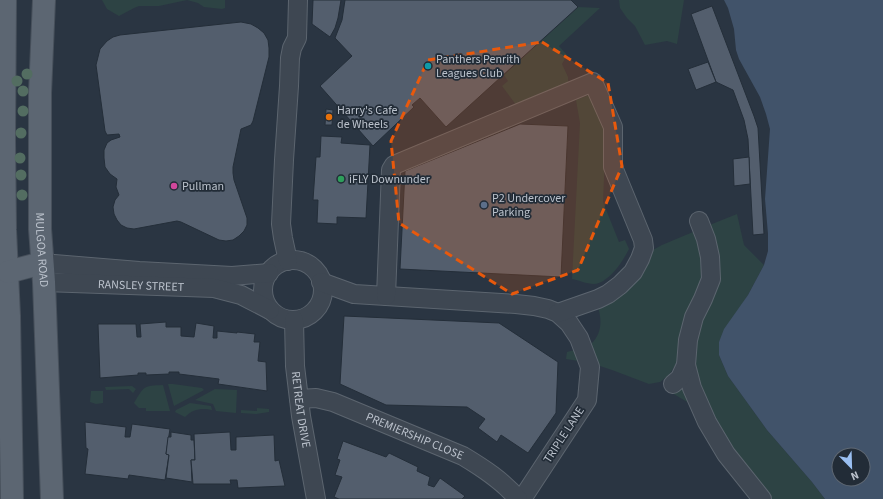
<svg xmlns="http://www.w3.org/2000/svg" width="883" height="499" viewBox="0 0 883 499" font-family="'Source Sans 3',sans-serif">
  <rect width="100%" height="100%" fill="#2a3542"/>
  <g fill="#2d4344">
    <polygon points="102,0 225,0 225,8 222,9 204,7 198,3 187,0 159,6 139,6 134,8 119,16 107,9"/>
    <polygon points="619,0 684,0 677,44 667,41 645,45 635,26 627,18 620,8"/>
    <polygon points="578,7 600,8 559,46 567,55 562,64 568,77 568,84 519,109 502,86 508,81 504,75"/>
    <path d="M 591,94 L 606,130 L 603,202 L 619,242 L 625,240 L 629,249 C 623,261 609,283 594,284 C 586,284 579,280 572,279 L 580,123 L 576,100 Z"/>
    <polygon points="737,214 744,245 764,265 748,295 719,342 719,355 728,376 767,430 812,482 825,499 770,499 757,485 717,426 696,373 695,350 707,226"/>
    <path d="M 693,232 L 701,252 L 702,272 L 698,295 L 687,318 L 676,364 L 669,375 L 660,382 L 649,384 L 612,370 L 591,363 L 566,359 L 567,352 C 574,350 585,349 591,344 C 602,334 602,320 598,307 L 650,257 L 653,250 L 662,245 Z"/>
    <polygon points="684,383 694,406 672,393"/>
    <polygon points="168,384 173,384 202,388 204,390 174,406"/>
    <path d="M 163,385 L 170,411 L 146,411 L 146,408 L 139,408 L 134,403 C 145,385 143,386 163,385 Z"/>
    <polygon points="132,386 136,389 133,393 129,389 106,390 105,387"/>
    <polygon points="215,389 237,390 236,413 216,411 213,404 195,400"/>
    <polygon points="91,391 103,391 103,403 96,404 90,402"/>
    <path d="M 190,403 L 211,406 L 212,410 C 202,408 193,409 185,417 L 175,412 L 176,410 Z"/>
    <polygon points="257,408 269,409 269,412 256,414 241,413 241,410 257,411"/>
  </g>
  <path fill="#41536a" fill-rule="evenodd" d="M 724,0 L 883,0 L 883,499 L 825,499 L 812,482 L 767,430 L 728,376 L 719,355 L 719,342 L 724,329 L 748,295 L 764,265 L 768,251 L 768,234 L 765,199 L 770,129 L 766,114 L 760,97 L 739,59 L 736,50 L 734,29 L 728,8 ZM 839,455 L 863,455 L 863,479 L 839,479 Z"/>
  <g fill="#535e6d" stroke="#242e39">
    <polygon points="313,0 341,0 338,18 335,28 330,37 312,24"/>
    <polygon points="345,0 571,0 578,7 446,127 420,98 412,105 414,107 373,146 320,86 352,56 335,38 342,20"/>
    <polygon points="712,6 754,116 758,128 764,234 753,235 748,139 744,120 733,90 716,82 691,14"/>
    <polygon points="241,22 251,24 258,28 264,33 268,40 269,48 269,57 253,121 251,125 241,129 233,167 233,173 234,180 247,218 247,225 244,231 239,236 233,240 226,241 219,240 181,222 177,221 134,229 127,228 121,225 117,220 114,214 113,207 115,200 119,195 116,187 117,179 110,174 105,167 104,158 104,150 107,143 111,140 120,137 119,134 107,135 105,131 96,65 100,49 107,41 113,37 120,35"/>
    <polygon points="708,62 716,82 696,90 688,69"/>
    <polygon points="326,109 333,110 332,125 325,125"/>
    <polygon points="520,124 568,126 561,277 400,269 405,171"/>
    <polygon points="321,136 342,137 341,143 370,145 366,218 337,217 337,224 317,223 318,200 313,200 316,157 320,157"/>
    <polygon points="749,157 750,184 734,186 733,159"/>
    <polygon points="344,316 499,323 558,362 556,413 528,453 501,435 497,442 478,428 485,419 467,407 386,405 340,384"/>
    <polygon points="166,322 166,327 181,327 181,336 194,337 196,323 214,326 213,338 217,338 217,331 237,333 237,332 255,334 254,342 260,342 258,361 266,362 267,391 218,384 219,379 179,374 179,372 169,372 169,374 146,375 146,373 138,373 138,375 100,378 98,324 136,324 137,337 141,337 140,324"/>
    <polygon points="85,422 126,427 125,437 130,437 132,424 170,429 166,454 169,455 165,480 129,475 128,479 85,474 88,449 86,448"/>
    <polygon points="171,432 191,435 191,440 194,440 195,460 191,460 192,482 166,478 169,455 166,454 168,437 171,437"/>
    <polygon points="230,432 231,450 236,450 236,437 274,435 275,461 279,460 285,486 238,488 237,480 230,480 231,484 193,484 191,460 195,460 194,434"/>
    <polygon points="343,441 386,457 389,453 418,467 417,471 430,477 428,485 434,487 440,478 465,496 462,499 339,499 334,497 342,477 335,475 340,460 337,459"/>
  </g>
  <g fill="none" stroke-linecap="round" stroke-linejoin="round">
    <g stroke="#5c656f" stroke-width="20">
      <g id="minor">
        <circle cx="293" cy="290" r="30"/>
        <polyline points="288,261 283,238 281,224 284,160 289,86 290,58 292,48 297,38 298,0"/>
        <polyline points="42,263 139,271 232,276 269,273"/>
        <path id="s1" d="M 44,282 L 214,288 L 241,295 L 270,310"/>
        <polyline points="321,282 354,294 516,304 534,306 548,309 558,313 569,323 579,338 590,367 587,400 522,499"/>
        <polyline points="386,296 391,170 394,165 593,82 613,127 613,167 643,240 644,248 640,259 633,272 620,285 608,294 598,299 558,313"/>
        <path id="s2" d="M 294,320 L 295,366 L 301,416 L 316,499"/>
        <polyline points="686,365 692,388 707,422 726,454 762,499"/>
        <polyline points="673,384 680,378 686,365 688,340 694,317 703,299 711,279 710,257 706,239 699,221"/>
        <path id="s3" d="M 299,399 L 316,398 L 333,402 L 463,456 C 483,468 503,481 518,499"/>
      </g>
    </g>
    <g stroke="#47505b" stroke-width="24">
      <g id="major">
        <polyline points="5,0 4,139 5,230 9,316 12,499"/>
        <path id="s4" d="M 44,0 L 40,93 L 40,229 L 44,282 L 52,499"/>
        <polyline points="8,272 42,263"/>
      </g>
    </g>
    <use href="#minor" stroke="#3e4752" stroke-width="18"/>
    <use href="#major" stroke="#5c6672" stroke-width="22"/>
  </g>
  <g fill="#536d61">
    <circle cx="27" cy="74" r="5.5"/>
    <circle cx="17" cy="81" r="5.5"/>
    <circle cx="23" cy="91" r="5.5"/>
    <circle cx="23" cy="111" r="5.5"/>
    <circle cx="21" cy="133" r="5.5"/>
    <circle cx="20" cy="158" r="5.5"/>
    <circle cx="21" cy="175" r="5.5"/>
    <circle cx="22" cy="195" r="5.5"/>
  </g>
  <path fill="#e8590c" fill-opacity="0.2" stroke="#e8590c" stroke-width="3" stroke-dasharray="8 5" stroke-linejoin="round" d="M 542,42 L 608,83 L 622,166 L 578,270 L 512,294 L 399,223 L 391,141 L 428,60 Z"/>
  <circle fill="#0f9aa8" stroke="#222c37" stroke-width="1.5" cx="428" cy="66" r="4"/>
  <circle fill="#e8710a" stroke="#222c37" stroke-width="1.5" cx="329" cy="117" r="4"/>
  <circle fill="#2e9e5b" stroke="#222c37" stroke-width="1.5" cx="341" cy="179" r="4"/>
  <circle fill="#d1479c" stroke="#222c37" stroke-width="1.5" cx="174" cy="186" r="4"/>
  <circle fill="#5c6f8a" stroke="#222c37" stroke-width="1.5" cx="484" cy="205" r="4"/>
  <g text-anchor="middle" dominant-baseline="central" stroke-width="3.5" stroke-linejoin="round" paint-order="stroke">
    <g font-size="12" fill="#bbc2cc" stroke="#222c37" text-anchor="start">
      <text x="436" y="59">Panthers Penrith<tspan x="436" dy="14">Leagues Club</tspan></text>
      <text x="337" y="110">Harry's Cafe<tspan x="337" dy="14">de Wheels</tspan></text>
      <text x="349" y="179">iFLY Downunder</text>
      <text x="182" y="186">Pullman</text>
      <text x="492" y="198">P2 Undercover<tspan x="492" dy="14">Parking</tspan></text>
    </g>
    <g font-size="12" fill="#bbc2cc" stroke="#222c37">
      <text stroke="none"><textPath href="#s4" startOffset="250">MULGOA ROAD</textPath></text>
      <text stroke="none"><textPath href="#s1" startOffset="97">RANSLEY STREET</textPath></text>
      <text stroke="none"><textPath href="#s2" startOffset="90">RETREAT DRIVE</textPath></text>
      <text transform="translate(564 435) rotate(-57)">TRIPLE LANE</text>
      <text stroke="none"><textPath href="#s3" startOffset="123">PREMIERSHIP CLOSE</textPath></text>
    </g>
  </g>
  <g transform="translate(851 467) rotate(157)"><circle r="19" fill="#222c37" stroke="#5f6873"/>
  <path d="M0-3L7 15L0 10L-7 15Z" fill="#9abff1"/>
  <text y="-6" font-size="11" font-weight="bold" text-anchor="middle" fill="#bbc2cc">N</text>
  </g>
</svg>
